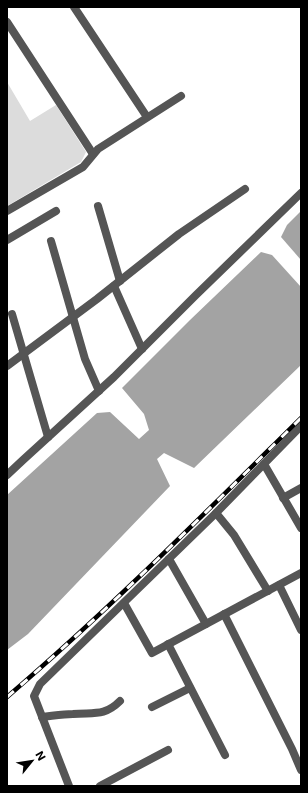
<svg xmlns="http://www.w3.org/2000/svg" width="308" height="793" viewBox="0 0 308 793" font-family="Inter,sans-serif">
  <rect width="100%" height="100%" fill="#fff"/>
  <polygon fill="#dcdcdc" points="7,82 30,121 56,105 86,152 81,162 7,206"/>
  <g fill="#a3a3a3">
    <polygon points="301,211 301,260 281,237 287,225"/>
    <polygon points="261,252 272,255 301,287 301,365 194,468 164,453 157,459 170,486 28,634 7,650 7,495 97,413 110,412 139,439 149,430 144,414 122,388 190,320"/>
  </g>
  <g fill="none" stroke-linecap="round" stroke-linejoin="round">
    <g stroke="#555" stroke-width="8">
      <polyline points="74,7 147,117"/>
      <polyline points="7,22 93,154"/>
      <polyline points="98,206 120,281"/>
      <polyline points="7,211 83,167 98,149 181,96"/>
      <polyline points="7,240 56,211"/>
      <polyline points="51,241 85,359 99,391"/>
      <polyline points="114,286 142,349"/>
      <polyline points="12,314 48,437"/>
      <polyline points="7,366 97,299 179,234 245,189"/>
      <polyline points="264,464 301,528"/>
      <polyline points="7,475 23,460 114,377 196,295 301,193"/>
      <polyline points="283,498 301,488"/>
      <polyline points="216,513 234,535 268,591"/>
      <polyline points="169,559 206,624"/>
      <polyline points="279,585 301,630"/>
      <polyline points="124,603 152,653 301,573"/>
      <polyline points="224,614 292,749 301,770"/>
      <polyline points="168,644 225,755"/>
      <polyline points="152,707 190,688"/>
      <path d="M 42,717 C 52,716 63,714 73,714 C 93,712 104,717 120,701"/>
      <polyline points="69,786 34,696 40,684 216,513 301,426"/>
      <polyline points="100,786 168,750"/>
    </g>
    <g stroke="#000" stroke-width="4.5">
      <path id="rail" d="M 7,697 C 110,609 205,513 301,418"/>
    </g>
    <use href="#rail" stroke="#fff" stroke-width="3" stroke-dasharray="9" stroke-linecap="butt"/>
  </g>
  <rect width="308" height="793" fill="none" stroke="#000000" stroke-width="16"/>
  <g transform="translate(32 761) rotate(60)" stroke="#ffffff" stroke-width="3" paint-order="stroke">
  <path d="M0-3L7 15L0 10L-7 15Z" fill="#000000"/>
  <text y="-6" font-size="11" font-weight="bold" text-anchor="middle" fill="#000000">N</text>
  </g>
</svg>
